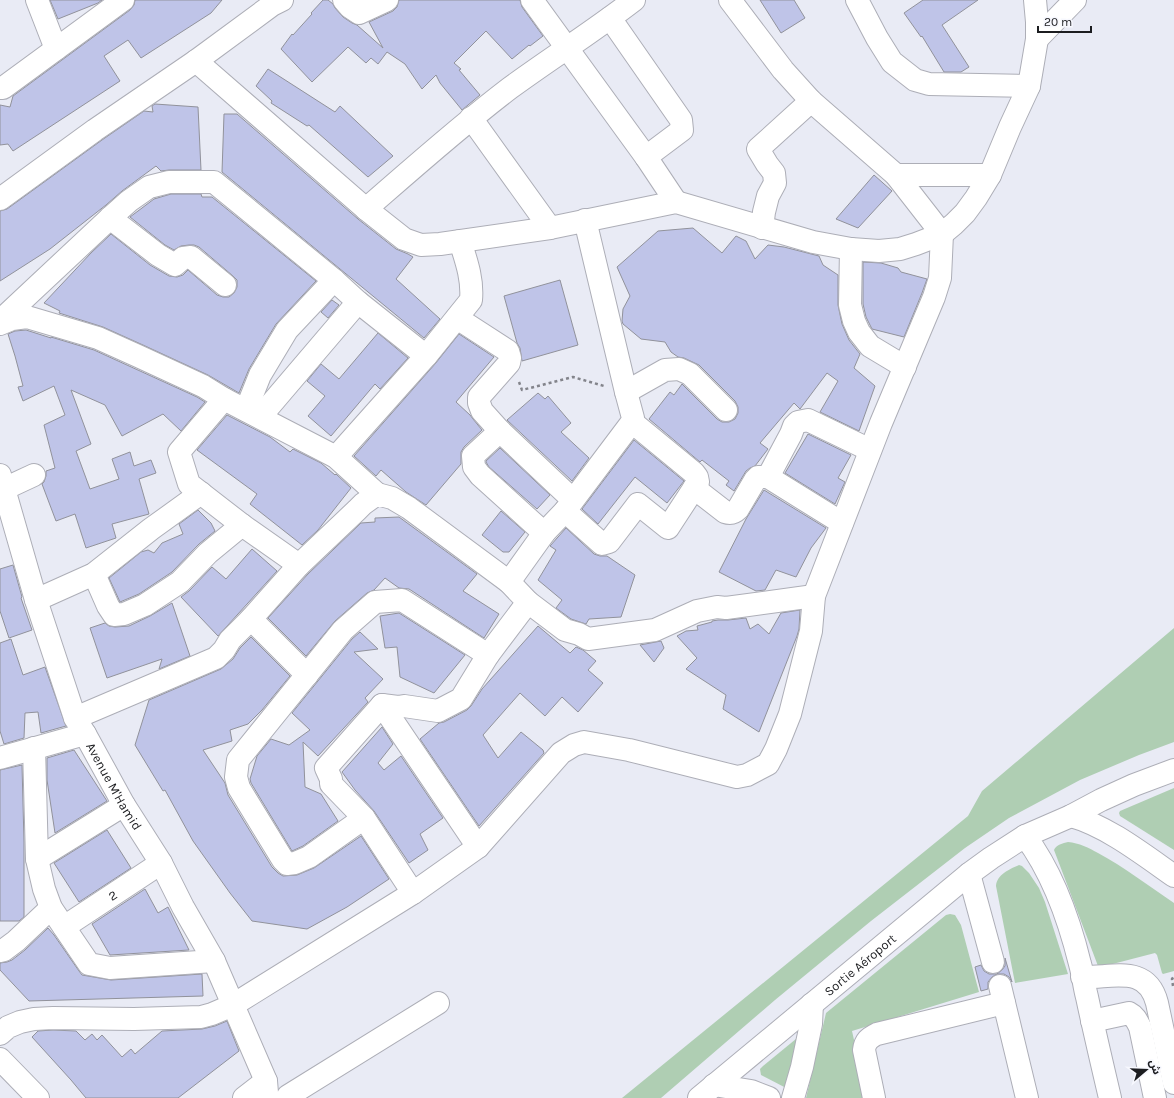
<svg xmlns="http://www.w3.org/2000/svg" width="1174" height="1098" viewBox="0 0 1174 1098" font-family="Karla,'Noto Sans Arabic',sans-serif">
  <rect width="100%" height="100%" fill="#e9ebf5"/>
  <g fill="#afceb3">
    <polygon points="1174,628 1174,742 1139,755 1080,780 1009,818 965,848 871,921 775,1000 661,1098 622,1098 968,816 982,791"/>
    <polygon points="1174,788 1174,850 1120,816 1119,813 1120,811"/>
    <path d="M 1068,842 C 1079,843 1089,848 1098,853 C 1124,867 1149,886 1174,903 L 1174,971 L 1163,974 L 1162,973 L 1157,955 L 1155,953 L 1101,967 L 1098,966 L 1054,850 C 1056,845 1063,843 1068,842 Z"/>
    <path d="M 1019,865 L 1022,866 L 1029,873 L 1039,888 L 1045,902 L 1068,974 L 1015,983 L 996,886 C 997,874 1010,869 1019,865 Z"/>
    <polygon points="950,914 955,915 961,925 979,992 852,1031 867,1098 806,1098 826,1013 946,915"/>
    <polygon points="802,1034 790,1090 761,1075 760,1069 763,1066"/>
  </g>
  <g fill="#bfc4e8" stroke="#91929b">
    <polygon points="50,0 102,0 98,3 58,19"/>
    <polygon points="135,0 222,0 211,13 141,58 128,40 104,56 120,81 13,151 8,144 0,145 0,105 10,107 13,96 130,10 134,5"/>
    <polygon points="323,0 328,0 333,4 335,8 343,17 352,23 357,25 383,48 369,22 393,11 397,7 399,0 520,0 522,7 543,36 530,46 529,45 512,59 486,31 454,63 461,69 459,70 480,95 462,110 440,83 436,75 422,89 405,64 387,52 378,64 371,58 366,63 348,47 312,82 281,49 292,34 293,35 312,14 311,13"/>
    <polygon points="760,0 794,0 805,18 781,33"/>
    <polygon points="923,0 978,0 942,25 969,67 961,72 944,72 922,36 921,37 904,13"/>
    <polygon points="268,69 335,112 340,106 393,156 368,177 309,125 307,126 271,103 272,101 256,86"/>
    <polygon points="155,104 198,107 201,170 169,170 161,171 156,166 122,191 106,205 50,249 0,281 0,211 7,209 102,140 144,111 153,112 152,106"/>
    <polygon points="224,114 237,114 358,219 396,249 408,254 413,257 396,279 440,319 424,338 222,172"/>
    <polygon points="874,175 892,191 858,228 836,219"/>
    <polygon points="171,194 201,194 202,197 212,197 316,281 276,324 249,369 239,393 208,375 143,345 103,327 59,313 60,311 44,303 91,253 111,234 150,265 169,276 177,277 183,275 188,270 217,295 223,297 229,297 234,293 237,287 237,280 233,276 199,247 194,245 189,245 181,246 174,250 165,245 130,217 154,199"/>
    <polygon points="693,228 722,253 736,236 746,241 755,259 768,245 784,247 819,256 823,265 838,275 838,305 842,324 849,340 860,354 854,368 875,386 859,431 820,412 838,381 827,373 800,409 794,403 760,443 768,449 755,466 750,468 746,471 734,491 726,485 729,481 702,460 700,462 649,419 670,392 674,395 682,384 717,419 722,422 729,422 735,419 738,413 738,407 735,401 699,365 684,358 678,357 671,352 665,342 641,339 623,324 622,321 623,309 630,296 617,267 658,231"/>
    <polygon points="863,262 881,263 898,268 901,272 927,279 922,293 904,337 872,329 866,317 863,304"/>
    <polygon points="560,280 578,345 522,361 520,348 517,343 504,296"/>
    <polygon points="332,300 339,305 328,318 321,312"/>
    <polygon points="26,330 51,338 51,337 94,350 197,397 205,402 181,431 163,414 122,436 105,405 71,390 91,444 76,451 90,489 119,479 112,459 130,452 134,466 151,460 156,473 139,479 149,514 112,524 116,538 86,548 75,514 56,521 42,484 44,482 46,476 46,471 55,468 44,425 65,415 54,386 23,401 18,387 23,386 15,356 8,334 15,331"/>
    <polygon points="378,333 408,358 380,389 375,384 331,436 308,416 325,396 307,381 321,364 339,379"/>
    <polygon points="459,334 494,357 456,402 470,415 473,419 482,430 464,447 461,452 461,464 426,505 406,492 381,470 376,476 354,456 435,364"/>
    <polygon points="538,393 545,399 548,396 571,423 561,432 589,458 572,481 507,420"/>
    <polygon points="227,415 270,437 290,452 293,449 321,463 335,475 336,474 351,488 318,530 302,545 250,504 257,494 197,450"/>
    <polygon points="808,434 851,455 838,478 845,482 835,504 785,473"/>
    <polygon points="634,440 684,481 667,503 635,477 598,524 582,509"/>
    <polygon points="500,448 550,495 537,509 489,467 486,462 486,461"/>
    <polygon points="764,490 826,528 811,548 796,577 776,570 765,590 756,591 719,572 746,519"/>
    <polygon points="198,510 211,523 215,531 199,544 172,572 139,594 120,602 109,578 141,552 148,550 154,553 162,543 183,534 179,524"/>
    <polygon points="501,511 525,532 509,552 503,552 482,535"/>
    <polygon points="399,517 477,574 463,591 499,614 484,638 409,589 399,588 385,578 374,590 367,593 335,621 306,656 268,618 308,574 361,523 375,522 375,518"/>
    <polygon points="566,528 594,554 600,556 607,556 635,575 621,617 589,619 586,624 571,619 556,608 562,600 538,580 556,550 550,546"/>
    <polygon points="252,549 277,571 218,636 181,597 189,591 212,567 226,579"/>
    <polygon points="13,565 22,597 21,598 32,630 9,638 0,611 0,569"/>
    <polygon points="172,603 190,656 159,669 162,659 107,678 90,628 105,623 109,626 115,627 129,626 150,616"/>
    <polygon points="800,610 799,629 797,636 759,732 723,709 726,695 686,669 697,658 677,636 686,631 698,630 697,626 712,622 712,621 718,620 728,620 746,618 750,629 758,624 769,634 781,613"/>
    <polygon points="399,613 465,655 434,693 400,677 397,647 385,648 380,616"/>
    <polygon points="538,626 570,653 576,647 583,650 596,661 588,670 603,683 578,712 562,697 545,716 520,693 483,735 498,758 521,732 543,750 544,753 479,826 420,739 439,723 444,722 467,710 471,706 482,689"/>
    <polygon points="360,632 378,649 354,652 383,679 365,698 368,702 318,756 303,742 305,787 321,794 338,821 303,846 292,851 251,783 250,779 257,756 271,739 289,745 310,730 292,713 352,639"/>
    <polygon points="251,637 290,676 262,710 248,724 230,730 232,741 203,750 225,783 228,795 272,867 278,873 283,876 297,875 314,868 361,836 389,879 347,907 307,929 252,921 230,893 193,841 165,790 163,791 135,745 149,700 221,669 233,659 240,648"/>
    <polygon points="11,639 23,675 45,667 66,726 41,733 38,712 25,713 24,738 4,744 0,731 0,643"/>
    <polygon points="661,641 664,648 654,662 640,645"/>
    <polygon points="382,727 393,744 378,763 384,770 401,756 443,818 420,834 428,850 409,863 374,811 355,790 342,772"/>
    <polygon points="74,750 107,801 55,833 47,780 47,758"/>
    <polygon points="22,765 24,842 24,917 19,921 0,921 0,770"/>
    <polygon points="107,830 131,868 79,902 54,863"/>
    <polygon points="145,889 158,913 168,907 189,950 110,955 92,924"/>
    <polygon points="48,928 54,935 79,971 82,975 111,980 202,974 203,996 29,1001 0,970 0,963 7,962 12,960 25,950"/>
    <polygon points="1005,958 1012,982 1009,977 1004,974 997,974 992,977 988,982 988,989 981,991 975,967 981,965 984,971 989,974 997,974 1002,970 1005,966"/>
    <polygon points="227,1021 239,1051 178,1098 86,1098 71,1080 32,1037 38,1031 53,1030 76,1031 85,1040 92,1034 97,1040 102,1035 122,1057 131,1049 135,1054 162,1031 202,1029 215,1026"/>
  </g>
  <g fill="none" stroke-linecap="round" stroke-linejoin="round">
    <g stroke="#adaeb7" stroke-width="24">
      <g id="minor">
        <polyline points="37,0 56,49"/>
        <polyline points="344,0 350,7 359,13 387,0"/>
        <polyline points="532,0 646,157 676,202"/>
        <polyline points="857,0 877,38 892,62 915,80 929,84 1029,86"/>
        <polyline points="610,18 681,120 682,130 646,157"/>
        <polyline points="1037,39 1075,0"/>
        <polyline points="196,61 366,209 404,239 421,245 440,244 550,228 676,202 813,242 851,249 879,251 900,249 916,244 942,234 954,224 965,213 976,198 990,175 1010,127 1029,86 1037,39 1037,22 1035,0"/>
        <polyline points="0,88 3,88 123,0"/>
        <polyline points="471,118 550,228"/>
        <polyline points="896,175 990,175"/>
        <polyline points="0,199 95,130 196,61 272,5 282,0"/>
        <path d="M 366,209 C 413,168 460,126 510,88 C 551,58 594,31 634,0"/>
        <polyline points="110,218 158,255 175,265 183,258 191,257 225,285"/>
        <polyline points="762,228 764,212 768,196 775,183 774,173 767,164 758,149 811,101"/>
        <polyline points="851,249 850,305 854,321 859,332 870,346 905,367"/>
        <polyline points="457,318 508,351 510,358 509,363 479,397 479,403 482,411 500,431 573,500"/>
        <polyline points="0,321 110,218 129,201 149,187 169,182 214,182 334,280 358,302 426,356"/>
        <polyline points="0,324 12,319 27,317 98,338 138,356 203,386 224,399 336,457 377,494"/>
        <polyline points="626,392 665,370 679,369 690,374 726,410"/>
        <polyline points="224,399 179,452 189,484 242,525 299,565"/>
        <polyline points="246,410 260,375 287,330 334,280"/>
        <polyline points="260,417 358,302"/>
        <polyline points="500,431 473,456 474,467 480,475 544,533"/>
        <path d="M 336,457 L 426,356 L 471,300 C 473,279 466,260 460,241"/>
        <path id="s1" d="M 0,475 L 36,600 L 75,718 L 85,734 L 124,805 L 161,863 L 183,907 L 214,961 L 266,1081 L 267,1093 L 267,1098"/>
        <polyline points="768,477 791,434 794,426 798,422 808,420 870,450"/>
        <path d="M 694,488 L 725,512 C 731,514 734,513 738,509 L 755,480 L 758,477 L 768,477 L 842,523"/>
        <polyline points="4,489 34,475"/>
        <polyline points="565,511 602,544 609,542 638,504 668,528 698,482 697,477 694,473 632,422"/>
        <polyline points="94,574 108,606 114,615 124,614 145,605 180,582 208,553 242,525"/>
        <polyline points="509,582 544,533 565,511 632,422 633,418 626,392 585,220"/>
        <polyline points="36,600 94,574 151,529 201,493"/>
        <polyline points="528,602 565,630 579,634 588,639 655,630 697,611 717,607 726,608 814,596"/>
        <polyline points="251,619 307,675"/>
        <polyline points="382,705 478,847"/>
        <polyline points="75,718 216,658 224,650 230,640 251,619 299,565 357,510 363,504 377,494 392,498 409,508 509,582 528,602 488,655 461,699 438,711 404,706 398,707 382,705 326,768 331,779 331,784 364,818 413,893"/>
        <polyline points="34,748 37,859 44,889 51,908 89,964 110,968 214,961"/>
        <polyline points="0,758 85,734"/>
        <path d="M 1071,816 C 1107,826 1144,855 1174,876"/>
        <polyline points="364,818 309,857 295,863 287,864 283,860 239,788 236,777 238,760 343,630 375,602 402,600 488,655"/>
        <path d="M 1025,836 C 1053,873 1069,919 1080,964 C 1083,974 1084,986 1087,997 C 1094,1030 1102,1064 1110,1098"/>
        <polyline points="37,859 124,805"/>
        <polyline points="969,874 993,962"/>
        <path id="s2" d="M 64,927 L 161,863"/>
        <polyline points="0,951 4,950 16,941 51,908"/>
        <path d="M 1082,977 C 1113,978 1147,964 1157,1003 L 1174,1083"/>
        <polyline points="1000,986 1027,1098"/>
        <path d="M 1092,1021 L 1129,1013 C 1135,1016 1137,1021 1140,1027 L 1155,1098"/>
        <polyline points="0,1034 8,1027 20,1022 34,1019 53,1018 134,1019 201,1017 212,1014 233,1005 413,893 478,847 561,753 574,745 584,742 629,750 737,777 747,775 768,764 776,749 790,714 811,631 814,596 881,423 934,297 940,278 942,234 896,175 811,101 783,70 730,0"/>
        <polyline points="0,1059 38,1098"/>
        <polyline points="714,1085 751,1091 769,1098"/>
        <polyline points="288,1096 438,1003"/>
        <polyline points="244,1098 266,1081"/>
        <path id="s3" d="M 699,1098 L 969,874 L 991,858 L 1025,836 L 1071,816 L 1101,800 L 1134,785 L 1174,770"/>
        <polyline points="793,1098 802,1067 811,1024 812,1004"/>
        <path d="M 874,1098 L 864,1050 C 865,1041 869,1038 877,1034 L 1004,1003"/>
      </g>
    </g>
    <g stroke="#83848b" stroke-width="2.5" stroke-dasharray="3 3" stroke-linecap="butt">
      <polyline points="519,382 522,390 573,377 604,386"/>
      <polyline points="1173,986 1172,979 1174,976"/>
    </g>
    <use href="#minor" stroke="#fff" stroke-width="22"/>
  </g>
  <g text-anchor="middle" dominant-baseline="central" stroke-width="3" stroke-linejoin="round" paint-order="stroke">
    <g font-size="13" fill="#1c1d20" stroke="#f7f8fe">
      <text stroke="none"><textPath href="#s1" startOffset="333">Avenue M'Hamid</textPath></text>
      <text stroke="none"><textPath href="#s2" startOffset="58">2</textPath></text>
      <text stroke="none"><textPath href="#s3" startOffset="209">Sortie Aéroport</textPath></text>
    </g>
  </g>
  <g transform="translate(1146 1070) rotate(71)" stroke="#f7f8fe" stroke-width="3" paint-order="stroke">
  <path d="M0-3L7 15L0 10L-7 15Z" fill="#1c1d20"/>
  <text y="-6" font-size="11" font-weight="bold" text-anchor="middle" fill="#1c1d20">ش</text>
  </g>
  <path d="M1038 26v6h53v-6" fill="none" stroke="#1c1d20" stroke-width="2"/>
  <text x="1044" y="26" font-size="12" fill="#1c1d20" stroke="#f7f8fe" stroke-width="3" paint-order="stroke">20 m</text>
</svg>
